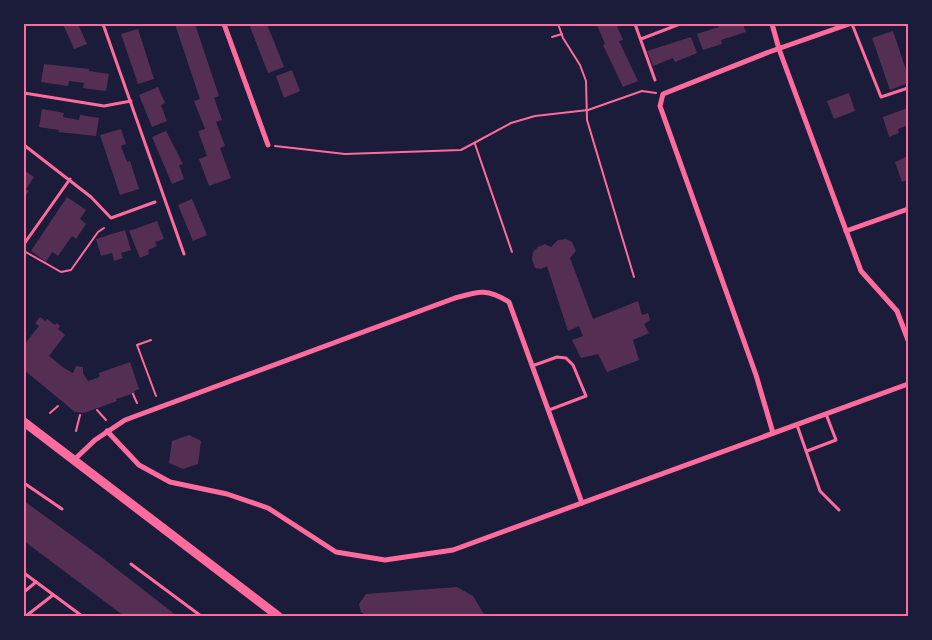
<svg xmlns="http://www.w3.org/2000/svg" width="932" height="640" viewBox="0 0 932 640" font-family="'DejaVu Sans',sans-serif">
  <rect width="100%" height="100%" fill="#1b1b3a"/>
  <g fill="#542f53">
    <polygon points="63,24 78,24 87,44 74,49"/>
    <polygon points="175,24 195,24 219,96 214,98 222,120 216,122 225,146 220,148 231,178 209,186 199,159 207,156 198,131 205,129 194,101 200,99"/>
    <polygon points="249,24 267,24 284,67 268,73"/>
    <polygon points="600,24 616,24 623,40 619,41 638,81 623,87 603,45 605,44 597,25"/>
    <polygon points="718,24 743,24 746,32 721,40 722,44 703,50 697,34 719,27"/>
    <polygon points="138,29 154,79 138,84 121,34"/>
    <polygon points="893,31 908,76 908,83 890,90 872,38"/>
    <polygon points="691,37 697,53 675,62 673,58 653,66 647,51"/>
    <polygon points="44,64 89,69 89,71 109,74 106,91 83,88 84,83 69,81 68,86 41,82"/>
    <polygon points="292,70 300,91 284,98 276,76"/>
    <polygon points="158,87 165,103 161,105 167,121 152,127 139,95"/>
    <polygon points="849,93 855,111 834,119 827,101"/>
    <polygon points="908,108 908,125 898,129 899,133 889,137 883,117"/>
    <polygon points="42,109 64,113 63,117 79,120 80,115 99,118 96,136 58,132 59,130 39,127"/>
    <polygon points="121,129 126,144 121,146 127,162 130,161 139,189 120,195 100,135"/>
    <polygon points="166,131 183,164 179,165 184,179 172,184 152,137"/>
    <polygon points="908,156 908,180 902,182 895,162"/>
    <polygon points="24,170 34,177 26,189 29,191 24,198"/>
    <polygon points="67,197 86,210 80,219 86,224 76,239 72,236 58,256 52,252 46,262 31,251"/>
    <polygon points="192,199 207,235 193,241 178,205"/>
    <polygon points="157,221 164,239 155,242 157,246 148,250 149,254 140,258 129,231"/>
    <polygon points="125,230 131,250 121,253 123,258 114,261 112,253 101,256 96,239"/>
    <polygon points="566,239 572,242 576,251 570,258 593,319 638,301 642,315 648,313 650,320 644,324 649,333 633,340 639,360 607,372 598,354 581,358 572,340 583,336 579,326 568,331 547,266 541,269 535,268 532,259 533,252 538,247 545,244 551,247 558,240"/>
    <polygon points="40,317 45,321 47,319 55,325 57,323 60,326 58,329 65,335 49,356 64,368 73,373 76,366 83,367 83,373 88,381 97,378 100,376 99,373 130,362 139,389 134,391 135,393 116,399 117,401 84,413 75,412 24,370 24,345 39,326 35,323"/>
    <polygon points="189,435 201,441 198,464 183,469 169,463 172,441"/>
    <polygon points="24,501 100,556 177,616 124,616 24,541"/>
    <polygon points="457,587 473,596 485,616 366,616 361,612 359,604 366,594"/>
  </g>
  <g fill="none" stroke-linecap="round" stroke-linejoin="round">
    <g stroke="#ff6b9d" stroke-width="2">
      <polyline points="558,24 563,38 580,65 586,81 587,120 634,277"/>
      <polyline points="552,37 562,34"/>
      <polyline points="475,144 512,252"/>
      <polyline points="275,146 345,154 461,150 511,123 535,116 588,110 642,91 656,93"/>
      <polyline points="24,251 61,272 71,270 98,232 104,228"/>
      <polyline points="151,340 137,345 156,396"/>
      <polyline points="133,394 137,403"/>
      <polyline points="97,410 106,420"/>
      <polyline points="50,413 58,406"/>
      <polyline points="76,431 80,415"/>
    </g>
    <g stroke="#ff6b9d" stroke-width="3">
      <polyline points="103,24 184,254"/>
      <polyline points="635,24 655,80"/>
      <polyline points="852,24 881,97 908,88"/>
      <polyline points="641,39 680,24"/>
      <polyline points="24,93 104,106 131,101"/>
      <polyline points="24,145 91,197 111,218 155,202"/>
      <polyline points="24,244 70,179"/>
      <polyline points="532,366 557,357 566,358 573,365 586,396 549,410"/>
      <polyline points="797,425 820,491 839,510"/>
      <polyline points="807,451 836,440 826,414"/>
      <polyline points="24,483 62,509"/>
      <polyline points="131,564 201,616"/>
      <polyline points="24,573 82,616"/>
      <polyline points="24,592 36,582"/>
      <polyline points="26,616 53,595"/>
    </g>
    <g stroke="#ff6b9d" stroke-width="5">
      <polyline points="224,24 268,145"/>
      <polyline points="772,24 779,49 861,271 897,311 908,340"/>
      <polyline points="846,231 908,209"/>
      <polyline points="107,431 139,465 170,482 227,494 268,508 336,552 385,560 453,550 908,384"/>
      <polyline points="773,433 756,375 660,106 663,94 769,52 849,24"/>
      <path d="M 74,460 L 95,440 L 125,420 L 455,298 C 479,291 487,288 509,302 L 582,503"/>
    </g>
    <polyline stroke="#ff6b9d" stroke-width="9" points="24,422 278,616"/>
  </g>
  <rect width="932" height="640" fill="none" stroke="#1b1b3a" stroke-width="50"/>
  <rect x="25" y="25" width="882" height="590" fill="none" stroke="#ff6b9d" stroke-width="2"/>
</svg>
